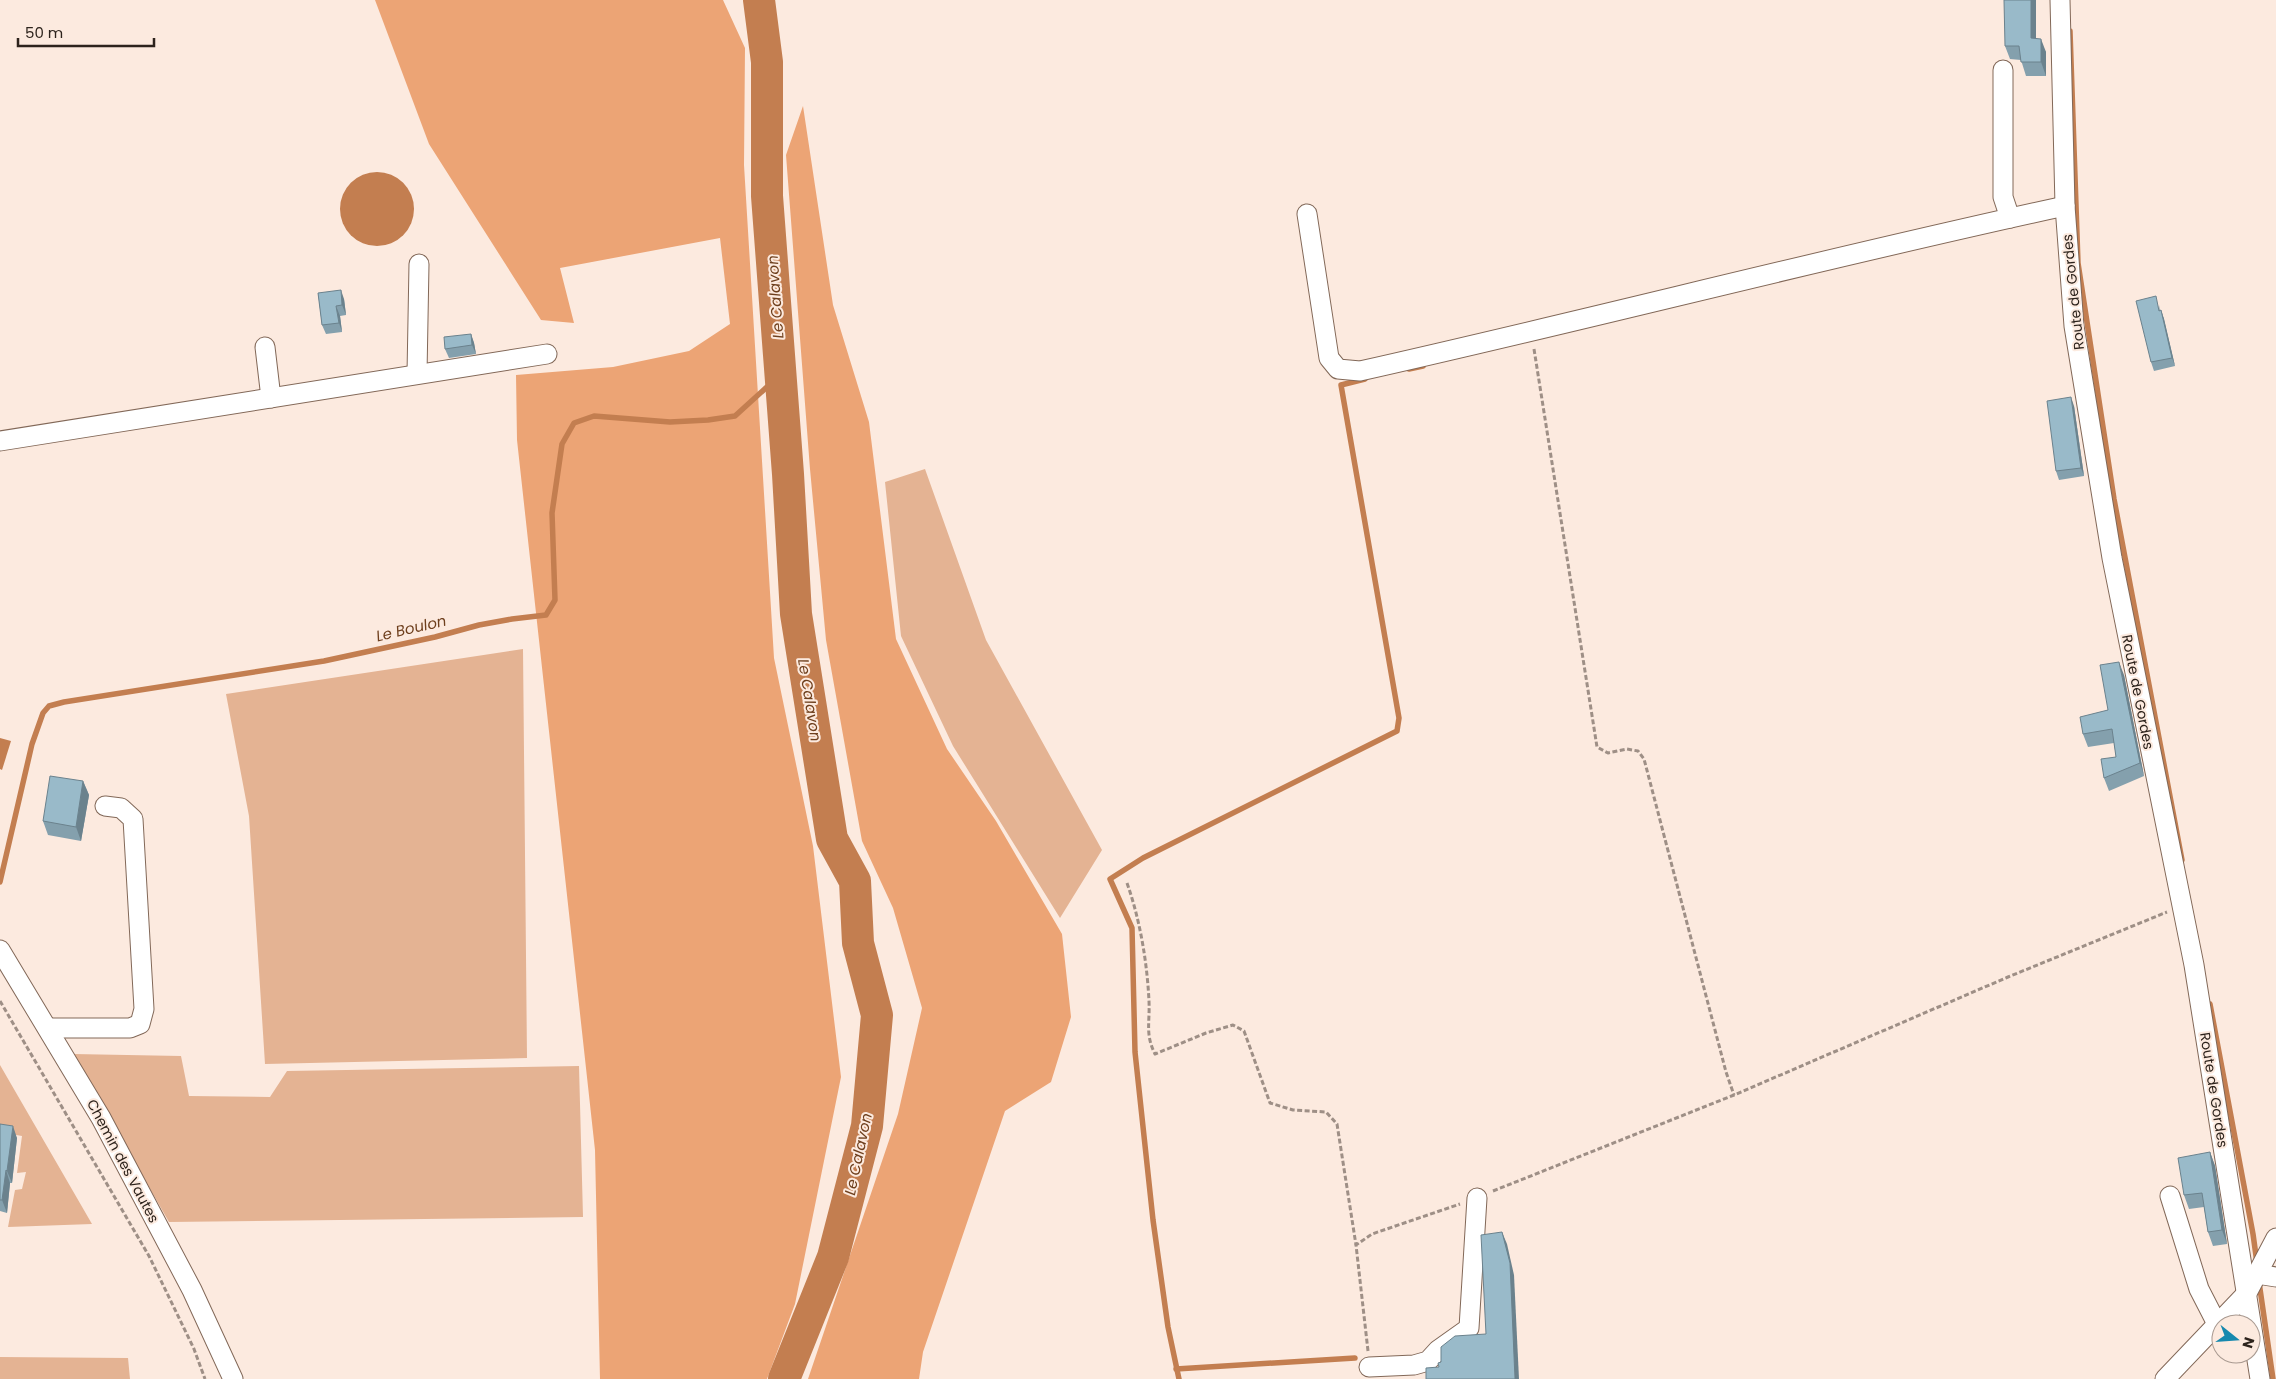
<svg xmlns="http://www.w3.org/2000/svg" width="2276" height="1379" viewBox="0 0 2276 1379" font-family="Poppins,sans-serif">
  <rect width="100%" height="100%" fill="#fceadf"/>
  <g fill="#e4b393">
    <polygon points="925,469 986,640 1102,850 1060,918 953,746 901,636 885,482"/>
    <polygon points="523,649 527,1058 265,1064 249,816 226,694"/>
    <polygon points="73,1054 181,1056 189,1096 270,1097 287,1071 579,1066 583,1217 169,1222"/>
    <polygon points="0,1065 92,1224 8,1227 15,1190 22,1189 26,1172 17,1173 22,1136 0,1132"/>
    <polygon points="0,1357 128,1358 130,1379 0,1379"/>
  </g>
  <g fill="#eca475">
    <polygon points="375,0 723,0 745,48 744,165 774,658 813,846 841,1077 795,1304 767,1379 600,1379 595,1150 517,440 516,375 613,367 689,351 730,324 720,238 560,268 574,323 541,320 429,144"/>
    <polygon points="803,106 833,305 869,422 896,639 947,749 996,821 1062,934 1071,1017 1051,1082 1005,1111 923,1352 919,1379 808,1379 898,1114 922,1008 893,908 862,841 826,640 810,469 786,155"/>
  </g>
  <g fill="#c37e50">
    <circle cx="377" cy="209" r="37"/>
    <polygon points="0,738 11,741 2,770 0,769"/>
  </g>
  <g fill="none" stroke-linecap="round" stroke-linejoin="round">
    <g stroke="#c37e50" stroke-width="5.5">
      <polyline points="2070,31 2078,263 2114,499 2182,860"/>
      <polyline points="1409,369 1423,366"/>
      <polyline points="0,882 32,744 43,713 49,706 64,702 324,661 435,637 479,625 512,619 546,615 555,600 552,513 562,444 574,423 594,416 670,422 708,420 735,416 779,376"/>
      <polyline points="2210,1004 2253,1234 2257,1263"/>
      <polyline points="2259,1282 2273,1379"/>
      <polyline points="1176,1369 1355,1358"/>
      <polyline points="1179,1379 1168,1327 1153,1220 1135,1052 1132,928 1110,879 1143,858 1397,731 1399,718 1341,385 1365,379"/>
    </g>
    <polyline stroke="#c37e50" stroke-width="32" points="759,0 767,62 767,196 788,474 796,614 832,839 855,881 858,943 877,1015 867,1126 833,1257 784,1379"/>
    <g stroke="#826858" stroke-width="21">
      <g id="minor">
        <polyline points="2060,0 2065,206 2074,326 2112,558 2194,965 2260,1379"/>
        <polyline points="2003,70 2003,197 2010,218"/>
        <path d="M 1307,214 L 1329,358 L 1338,369 L 1360,371 C 1596,318 1829,257 2065,206"/>
        <polyline points="265,347 271,398"/>
        <polyline points="417,374 419,264"/>
        <polyline points="0,441 547,354"/>
        <polyline points="0,950 101,1118 192,1290 233,1379"/>
        <polyline points="48,1028 130,1028 140,1024 144,1009 133,819 121,808 105,806"/>
        <polyline points="2170,1196 2199,1289 2217,1324"/>
        <polyline points="2257,1274 2276,1277"/>
        <polyline points="1369,1367 1414,1365 1428,1361 1438,1350 1469,1328 1477,1198"/>
        <polyline points="2165,1379 2247,1293 2276,1238"/>
      </g>
    </g>
    <g stroke="#9e8f86" stroke-width="3" stroke-dasharray="5 2.5" stroke-linecap="butt">
      <polyline points="1534,349 1597,747 1608,753 1627,749 1638,751 1644,759 1726,1072 1734,1095"/>
      <path d="M 1127,883 C 1140,920 1147,961 1149,1001 C 1150,1023 1145,1034 1155,1054 L 1206,1033 L 1233,1025 L 1244,1031 L 1270,1103 L 1293,1110 L 1326,1112 L 1337,1124 L 1356,1245"/>
      <polyline points="0,1001 149,1256 194,1349 205,1379"/>
      <polyline points="1493,1191 1734,1095 2008,977 2167,912"/>
      <polyline points="1368,1351 1356,1245 1372,1234 1460,1204"/>
    </g>
    <use href="#minor" stroke="#fff" stroke-width="19"/>
  </g>
  <g fill="#84a0ad">
    <polygon points="2036,38 2046,52 2046,76 2026,76 2021,60 2010,59 2005,46"/>
    <polygon points="318,293 344,299 346,315 340,316 342,332 326,334 322,325"/>
    <polygon points="2159,305 2160,311 2161,310 2164,319 2175,366 2154,371 2151,362"/>
    <polygon points="471,334 474,343 476,354 449,358 445,349"/>
    <polygon points="2074,406 2084,476 2059,480 2056,471"/>
    <polygon points="2124,675 2144,776 2109,791 2104,778 2116,757 2114,743 2088,747 2083,734 2108,710"/>
    <polygon points="83,781 89,795 81,841 48,835 43,821"/>
    <polygon points="0,1124 17,1138 12,1183 10,1183 7,1213 0,1211"/>
    <polygon points="2210,1152 2215,1166 2227,1244 2213,1246 2208,1232 2204,1207 2189,1209 2184,1195"/>
  </g>
  <g fill="#6b828d">
    <polygon points="2031,0 2036,0 2036,52 2031,38"/>
    <polygon points="2041,39 2046,52 2046,76 2041,62"/>
    <polygon points="341,290 344,299 346,315 342,305"/>
    <polygon points="336,306 340,316 342,332 339,323"/>
    <polygon points="2161,310 2164,319 2175,366 2172,358"/>
    <polygon points="471,334 474,343 476,354 472,345"/>
    <polygon points="2071,397 2074,406 2084,476 2081,468"/>
    <polygon points="2119,662 2124,675 2144,776 2140,763"/>
    <polygon points="83,781 89,795 81,841 76,827"/>
    <polygon points="13,1126 17,1138 12,1183 7,1171"/>
    <polygon points="2210,1152 2215,1166 2227,1244 2222,1230"/>
    <polygon points="6,1170 10,1183 7,1213 2,1200"/>
    <polygon points="1502,1232 1507,1244 1514,1275 1519,1379 1515,1379"/>
  </g>
  <g fill="#99bac9" stroke="#6b828d">
    <polygon points="2004,0 2031,0 2031,38 2041,39 2041,62 2021,62 2019,46 2005,46"/>
    <polygon points="341,290 342,305 336,306 339,323 322,325 318,293"/>
    <polygon points="2156,296 2159,311 2161,310 2172,358 2151,362 2136,301"/>
    <polygon points="471,334 472,345 445,349 444,337"/>
    <polygon points="2071,397 2081,468 2056,471 2047,401"/>
    <polygon points="2119,662 2140,763 2104,778 2101,759 2116,757 2112,729 2083,734 2080,717 2108,710 2100,665"/>
    <polygon points="50,776 83,781 76,827 43,821"/>
    <polygon points="0,1124 13,1126 7,1171 6,1170 2,1200 0,1200"/>
    <polygon points="2210,1152 2222,1230 2208,1232 2202,1193 2184,1195 2178,1158"/>
    <polygon points="1502,1232 1510,1263 1515,1379 1426,1379 1426,1368 1439,1367 1438,1363 1441,1362 1441,1347 1455,1336 1486,1334 1481,1235"/>
  </g>
  <g text-anchor="middle" dominant-baseline="central" stroke-width="4" stroke-linejoin="round" paint-order="stroke">
    <g font-size="14" fill="#2d231c" stroke="#fceadf">
      <text transform="translate(2073 292) rotate(-96)">Route de Gordes</text>
      <text transform="translate(2138 692) rotate(79)">Route de Gordes</text>
      <text transform="translate(2214 1090) rotate(81)">Route de Gordes</text>
      <text transform="translate(123 1161) rotate(62)">Chemin des Vautes</text>
    </g>
    <g font-size="15" font-style="italic" fill="#6e3f1d" stroke="#fceadf">
      <text transform="translate(775 297) rotate(-94)">Le Calavon</text>
      <text transform="translate(411 628) rotate(-13)">Le Boulon</text>
      <text transform="translate(810 700) rotate(81)">Le Calavon</text>
      <text transform="translate(858 1154) rotate(-78)">Le Calavon</text>
    </g>
  </g>
  <g transform="translate(2236 1339) rotate(107)"><circle r="24" fill="#fceadf" stroke="#a99a91"/>
  <path d="M0-4L9 19L0 12L-9 19Z" fill="#1789ae"/>
  <text y="-8" font-size="14" font-weight="bold" text-anchor="middle" fill="#2d231c">N</text>
  </g>
  <path d="M18 38v8h136v-8" fill="none" stroke="#2d231c" stroke-width="2.5"/>
  <text x="25" y="38" font-size="15" fill="#2d231c" stroke="#fceadf" stroke-width="4" paint-order="stroke">50 m</text>
</svg>
